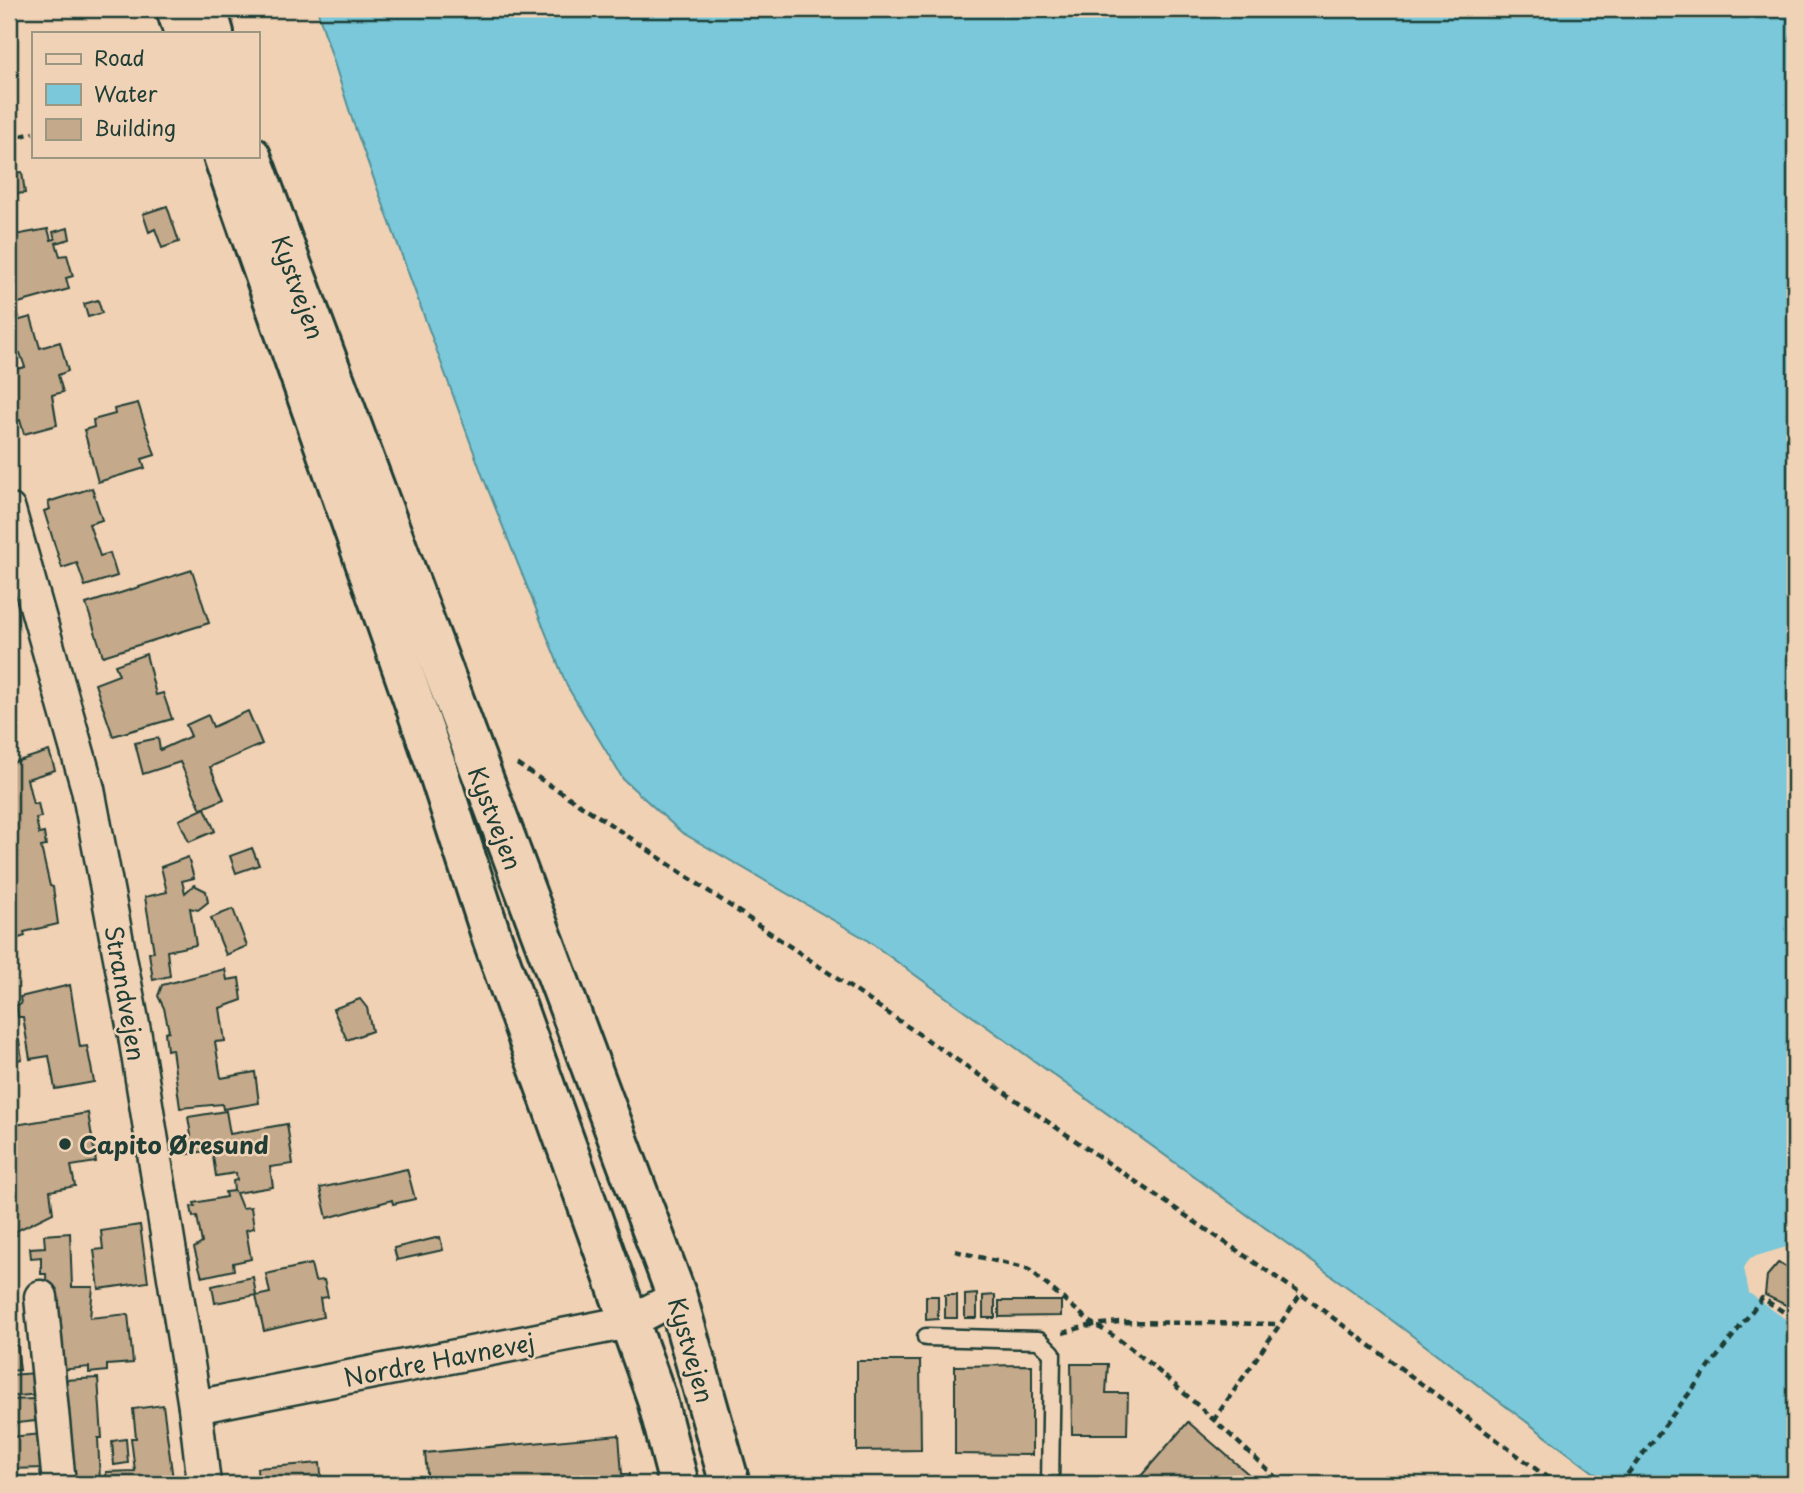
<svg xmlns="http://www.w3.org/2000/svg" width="1804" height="1493" viewBox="0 0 1804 1493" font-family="'Playpen Sans',sans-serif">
  <rect width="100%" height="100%" fill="#f1d1b3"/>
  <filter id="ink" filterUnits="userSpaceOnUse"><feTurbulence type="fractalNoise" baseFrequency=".0143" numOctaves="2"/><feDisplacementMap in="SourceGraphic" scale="14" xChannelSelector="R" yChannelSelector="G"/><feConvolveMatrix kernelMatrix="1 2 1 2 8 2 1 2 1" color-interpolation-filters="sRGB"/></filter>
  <g filter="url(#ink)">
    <polygon fill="#7ac8d9" stroke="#569097" stroke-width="2" points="317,9 1795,9 1795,1484 1609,1484 1361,1297 864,938 681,832 623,779 567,686 483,477 353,122"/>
    <polygon fill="#f1d1b3" points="1786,1247 1795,1251 1795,1326 1749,1293 1744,1268 1750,1258"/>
    <g fill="#c5a98b" stroke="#1f3d34" stroke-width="2">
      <polygon points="9,160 12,173 22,172 25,193 15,194 17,209 9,210"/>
      <polygon points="167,206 179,242 162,248 155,229 149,232 143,214"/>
      <polygon points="68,228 70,239 56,243 60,256 67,255 73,276 66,278 69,289 15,304 19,317 9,320 9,303 14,301 11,290 9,291 9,236 48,229 51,240 55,239 53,232"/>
      <polygon points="98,300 102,313 88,317 84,304"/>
      <polygon points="31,317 40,348 60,342 68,371 58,375 63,392 52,395 57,425 24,434 20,420 11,423 9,417 9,371 25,367 20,353 9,356 9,323"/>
      <polygon points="138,403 155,455 142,459 145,468 98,482 84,430 94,427 93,420 115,414 114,409"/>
      <polygon points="92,488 102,520 89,524 100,556 110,553 117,576 85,586 77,563 62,568 44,511 50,509 48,502"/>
      <polygon points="192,570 209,623 103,656 86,604"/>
      <polygon points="146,654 156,695 163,693 172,719 113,736 95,684 119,675 115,665"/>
      <polygon points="248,711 262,744 210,767 224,799 201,809 180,762 143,774 135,743 158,738 160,750 191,736 186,725 208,715 213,727"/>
      <polygon points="49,751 55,770 27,779 33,804 38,803 41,817 36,818 39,834 44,833 46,846 41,847 50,886 53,887 58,924 24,932 25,936 13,940 12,935 9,935 9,764"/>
      <polygon points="205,808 215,831 189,842 179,820"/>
      <polygon points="252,848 259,865 236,873 230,856"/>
      <polygon points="188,857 194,878 182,881 185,893 194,885 206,891 208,902 198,910 190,908 196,945 167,951 170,976 153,980 149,953 154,952 145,897 167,892 161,867"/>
      <polygon points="233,909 247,946 226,955 211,918"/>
      <polygon points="225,969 227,980 239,978 242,1000 220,1008 225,1041 215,1042 221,1078 255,1072 259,1103 223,1109 222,1104 180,1108 172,1049 167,1050 165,1032 169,1031 164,1008 158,996 162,985"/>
      <polygon points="70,985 80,1047 87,1046 94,1082 55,1089 49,1056 30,1059 23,1017 18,1017 16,1005 21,1004 20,997"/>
      <polygon points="360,999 367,1008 372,1031 347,1040 333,1009"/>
      <polygon points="19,1040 22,1059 9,1062 9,1042"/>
      <polygon points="226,1111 230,1134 287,1124 293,1164 270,1167 273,1187 236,1193 242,1208 251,1207 254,1228 246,1230 251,1259 233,1263 234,1270 202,1277 194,1248 202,1243 197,1216 193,1217 191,1207 195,1206 194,1203 226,1197 225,1192 234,1191 233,1181 237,1180 236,1173 216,1176 212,1150 188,1154 185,1136 191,1135 188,1117"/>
      <polygon points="88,1113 96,1162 71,1166 75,1186 50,1191 53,1213 16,1231 17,1235 9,1237 9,1126"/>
      <polygon points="407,1169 415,1199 393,1204 392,1200 327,1218 320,1188"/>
      <polygon points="140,1225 148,1282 99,1289 94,1250 103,1249 101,1231"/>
      <polygon points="70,1233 72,1287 93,1287 90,1318 128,1314 133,1363 107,1365 107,1371 89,1373 89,1367 60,1370 49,1325 46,1274 41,1274 41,1257 31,1258 30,1248 45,1247 44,1235"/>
      <polygon points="440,1237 443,1250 397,1260 394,1248"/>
      <polygon points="1778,1263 1794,1270 1795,1305 1792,1308 1765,1295 1767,1276"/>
      <polygon points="311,1264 315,1281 324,1280 328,1297 320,1298 323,1317 264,1331 256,1296 270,1293 266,1274"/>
      <polygon points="253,1277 256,1295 215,1303 212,1286"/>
      <polygon points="977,1294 977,1318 965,1318 965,1295"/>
      <rect x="945" y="1295" width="12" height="23"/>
      <polygon points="995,1295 995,1318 983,1318 983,1296"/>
      <polygon points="926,1296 938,1296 938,1319 926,1320"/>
      <polygon points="999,1301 1061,1301 1061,1316 999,1317"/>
      <polygon points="17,1345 20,1370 9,1371 9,1346"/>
      <polygon points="857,1361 920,1361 921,1450 857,1451"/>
      <polygon points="1071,1364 1108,1364 1106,1393 1128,1393 1127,1434 1072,1434"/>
      <polygon points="1032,1365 1032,1455 955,1454 955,1366"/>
      <polygon points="37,1373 39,1394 9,1397 9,1375"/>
      <polygon points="98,1378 102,1438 98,1438 100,1481 92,1481 92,1484 71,1484 64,1380"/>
      <polygon points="34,1399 35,1421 9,1424 9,1400"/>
      <polygon points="163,1405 173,1479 107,1483 106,1472 135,1471 131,1438 136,1438 133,1409"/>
      <polygon points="1188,1422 1260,1484 1134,1484"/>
      <polygon points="43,1434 45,1468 9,1469 9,1437"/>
      <polygon points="619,1435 622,1474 629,1474 630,1484 428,1484 425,1453"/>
      <polygon points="126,1439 128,1463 114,1465 112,1441"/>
      <polygon points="320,1463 322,1484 258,1484 257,1468"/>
    </g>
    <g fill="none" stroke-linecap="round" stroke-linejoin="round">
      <g stroke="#1f3d34" stroke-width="21">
        <polyline id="lane" points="926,1337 1039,1340 1052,1353 1050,1484"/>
      </g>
      <g stroke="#1f3d34" stroke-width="37">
        <g id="street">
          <polyline points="9,510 88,789 135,1036 195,1407 204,1484"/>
          <polyline points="41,1297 59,1484"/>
          <polyline points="195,1407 629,1322 677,1297"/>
        </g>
      </g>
      <g stroke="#1f3d34" stroke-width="44">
        <g id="secondary">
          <polyline points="176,9 184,33"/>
          <polyline points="207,9 214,33"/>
          <polyline points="223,156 437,768 492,938 656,1396 679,1484"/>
          <polyline points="251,156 677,1297 730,1484"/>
        </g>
      </g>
      <g stroke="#1f3d34" stroke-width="4.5" stroke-dasharray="7 5" stroke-linecap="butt">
        <polyline points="9,139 33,133"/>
        <polyline points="517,764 604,820 1301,1294 1556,1484"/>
        <polyline points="955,1251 1028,1269 1094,1325 1119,1322 1279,1324"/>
        <path d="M 1063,1333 C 1072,1331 1086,1325 1094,1326 C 1122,1330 1254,1458 1283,1484"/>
        <polyline points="1788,1333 1795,1329"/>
        <polyline points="1213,1421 1301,1294"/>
        <polyline points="1620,1484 1762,1298 1790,1316 1795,1314"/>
      </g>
      <use href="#lane" stroke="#f0d3b7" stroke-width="16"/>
      <use href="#street" stroke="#f0d3b7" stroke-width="32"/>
      <use href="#secondary" stroke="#f0d3b7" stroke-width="38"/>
    </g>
  </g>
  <circle fill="#1f3d34" stroke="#f0d3b7" stroke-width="2.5" cx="65" cy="1144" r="7"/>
  <g text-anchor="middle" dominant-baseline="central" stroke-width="5" stroke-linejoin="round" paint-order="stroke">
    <g font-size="24" fill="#1f3d34" stroke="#f0d3b7">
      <text transform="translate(299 287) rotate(70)">Kystvejen</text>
      <text transform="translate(496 818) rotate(69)">Kystvejen</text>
      <text transform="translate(126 993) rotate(80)">Strandvejen</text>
      <text transform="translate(692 1350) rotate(74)">Kystvejen</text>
      <text transform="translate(439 1359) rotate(-11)">Nordre Havnevej</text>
    </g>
    <g font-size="24" font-weight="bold" fill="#1f3d34" stroke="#f0d3b7" text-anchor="start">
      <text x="79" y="1144">Capito Øresund</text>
    </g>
  </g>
  <rect width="1804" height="1493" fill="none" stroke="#f0d3b7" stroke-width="35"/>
  <rect x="18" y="18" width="1769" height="1458" fill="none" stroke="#1f3d34" stroke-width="2.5" filter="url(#ink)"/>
  <rect x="32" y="32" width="228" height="126" fill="#f0d3b7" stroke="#9c9783" stroke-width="2"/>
  <rect x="46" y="54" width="35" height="10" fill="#f0d3b7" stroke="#9c9783" stroke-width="2"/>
  <text x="94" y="66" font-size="21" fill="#1f3d34">Road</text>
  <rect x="46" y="84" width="35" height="21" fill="#7ac8d9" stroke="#9c9783" stroke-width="2"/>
  <text x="94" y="102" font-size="21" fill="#1f3d34">Water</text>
  <rect x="46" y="119" width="35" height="21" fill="#c5a98b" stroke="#9c9783" stroke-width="2"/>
  <text x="94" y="136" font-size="21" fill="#1f3d34">Building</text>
</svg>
